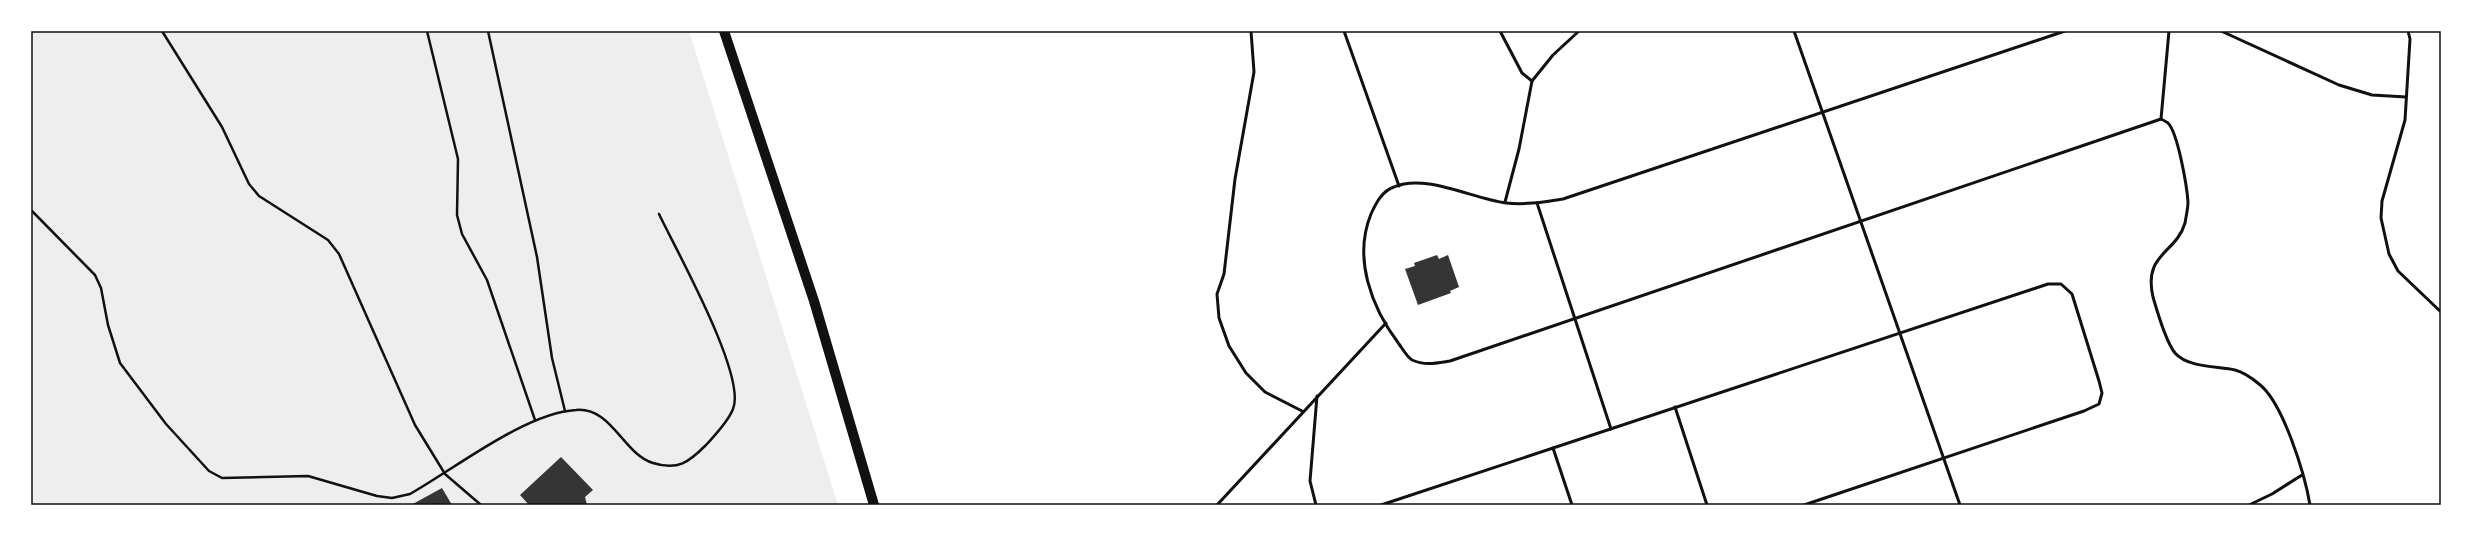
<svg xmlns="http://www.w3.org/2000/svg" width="2472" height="536" viewBox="0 0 2472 536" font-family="Mulish,sans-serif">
  <rect width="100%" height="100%" fill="#fff"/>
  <polygon fill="#eee" points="31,31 689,31 838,505 31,505"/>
  <g fill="#353535">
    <polygon points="1437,255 1439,259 1448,255 1459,287 1450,291 1451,293 1418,305 1405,269 1415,266 1414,263"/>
    <polygon points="561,457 593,490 585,497 587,505 529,505 520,495"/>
    <polygon points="442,488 452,505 411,505"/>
  </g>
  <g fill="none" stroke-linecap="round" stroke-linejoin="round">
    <g stroke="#111" stroke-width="2.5">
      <polyline points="162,31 222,127 249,184 259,196 328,240 339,254 415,425 445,474 481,505"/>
      <polyline points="427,31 458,159 457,215 462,234 487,280 535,420"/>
      <polyline points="488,31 537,257 552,358 565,411"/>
      <path d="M 31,210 L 95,275 L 101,288 L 108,325 L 120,363 L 166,424 L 209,471 L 222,478 L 308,476 L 377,496 L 392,498 L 410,494 C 456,468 525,413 576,410 C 612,407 623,454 653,463 C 678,471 689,462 706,445 C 715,435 728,422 733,409 C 747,376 676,250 659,214"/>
    </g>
    <g stroke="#111" stroke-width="3">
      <polyline points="1251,31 1254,72 1235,179 1224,274 1217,294 1219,318 1229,346 1246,373 1265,392 1302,411"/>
      <polyline points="1344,31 1399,186"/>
      <polyline points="1500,31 1522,73 1532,81"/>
      <polyline points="1794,31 1960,505"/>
      <path d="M 2065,31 L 1563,199 C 1543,202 1526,205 1506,203 C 1473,199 1425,173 1394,187 C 1382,191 1376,203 1371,214 C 1353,258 1371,307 1399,344 C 1402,348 1407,357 1412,360 C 1425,366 1437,363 1450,361 L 2161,119"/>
      <polyline points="2221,31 2339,85 2372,95 2406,97"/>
      <polyline points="2408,31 2410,39 2405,120 2382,201 2381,218 2389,254 2398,271 2441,312"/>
      <path d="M 2161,119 C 2163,120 2167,122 2168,123 C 2178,133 2187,187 2188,202 C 2188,208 2186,217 2185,223 C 2176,254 2143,253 2153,297 C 2157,311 2166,342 2175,353 C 2188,368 2218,366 2235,370 C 2243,372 2253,379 2259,384 C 2283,402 2305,475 2310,505"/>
      <polyline points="2161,119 2169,31"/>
      <polyline points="1505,202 1519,149 1532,81 1553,55 1579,31"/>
      <polyline points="1537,203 1611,429"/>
      <polyline points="1675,407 1707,505"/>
      <polyline points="1553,448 1572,505"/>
      <polyline points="1217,505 1386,323"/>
      <polyline points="1316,505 1310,481 1317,396"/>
      <polyline points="1381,505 2048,284 2061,284 2072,294 2099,381 2102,393 2099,404 2084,411 1804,505"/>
      <polyline points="2249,505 2272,494 2302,475"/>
    </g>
    <polyline stroke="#111" stroke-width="10" points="724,31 814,301 874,505"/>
  </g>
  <rect width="2472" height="536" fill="none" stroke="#ffffff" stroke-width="64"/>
  <rect x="32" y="32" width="2408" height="472" fill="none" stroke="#111" stroke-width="1.5"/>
</svg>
